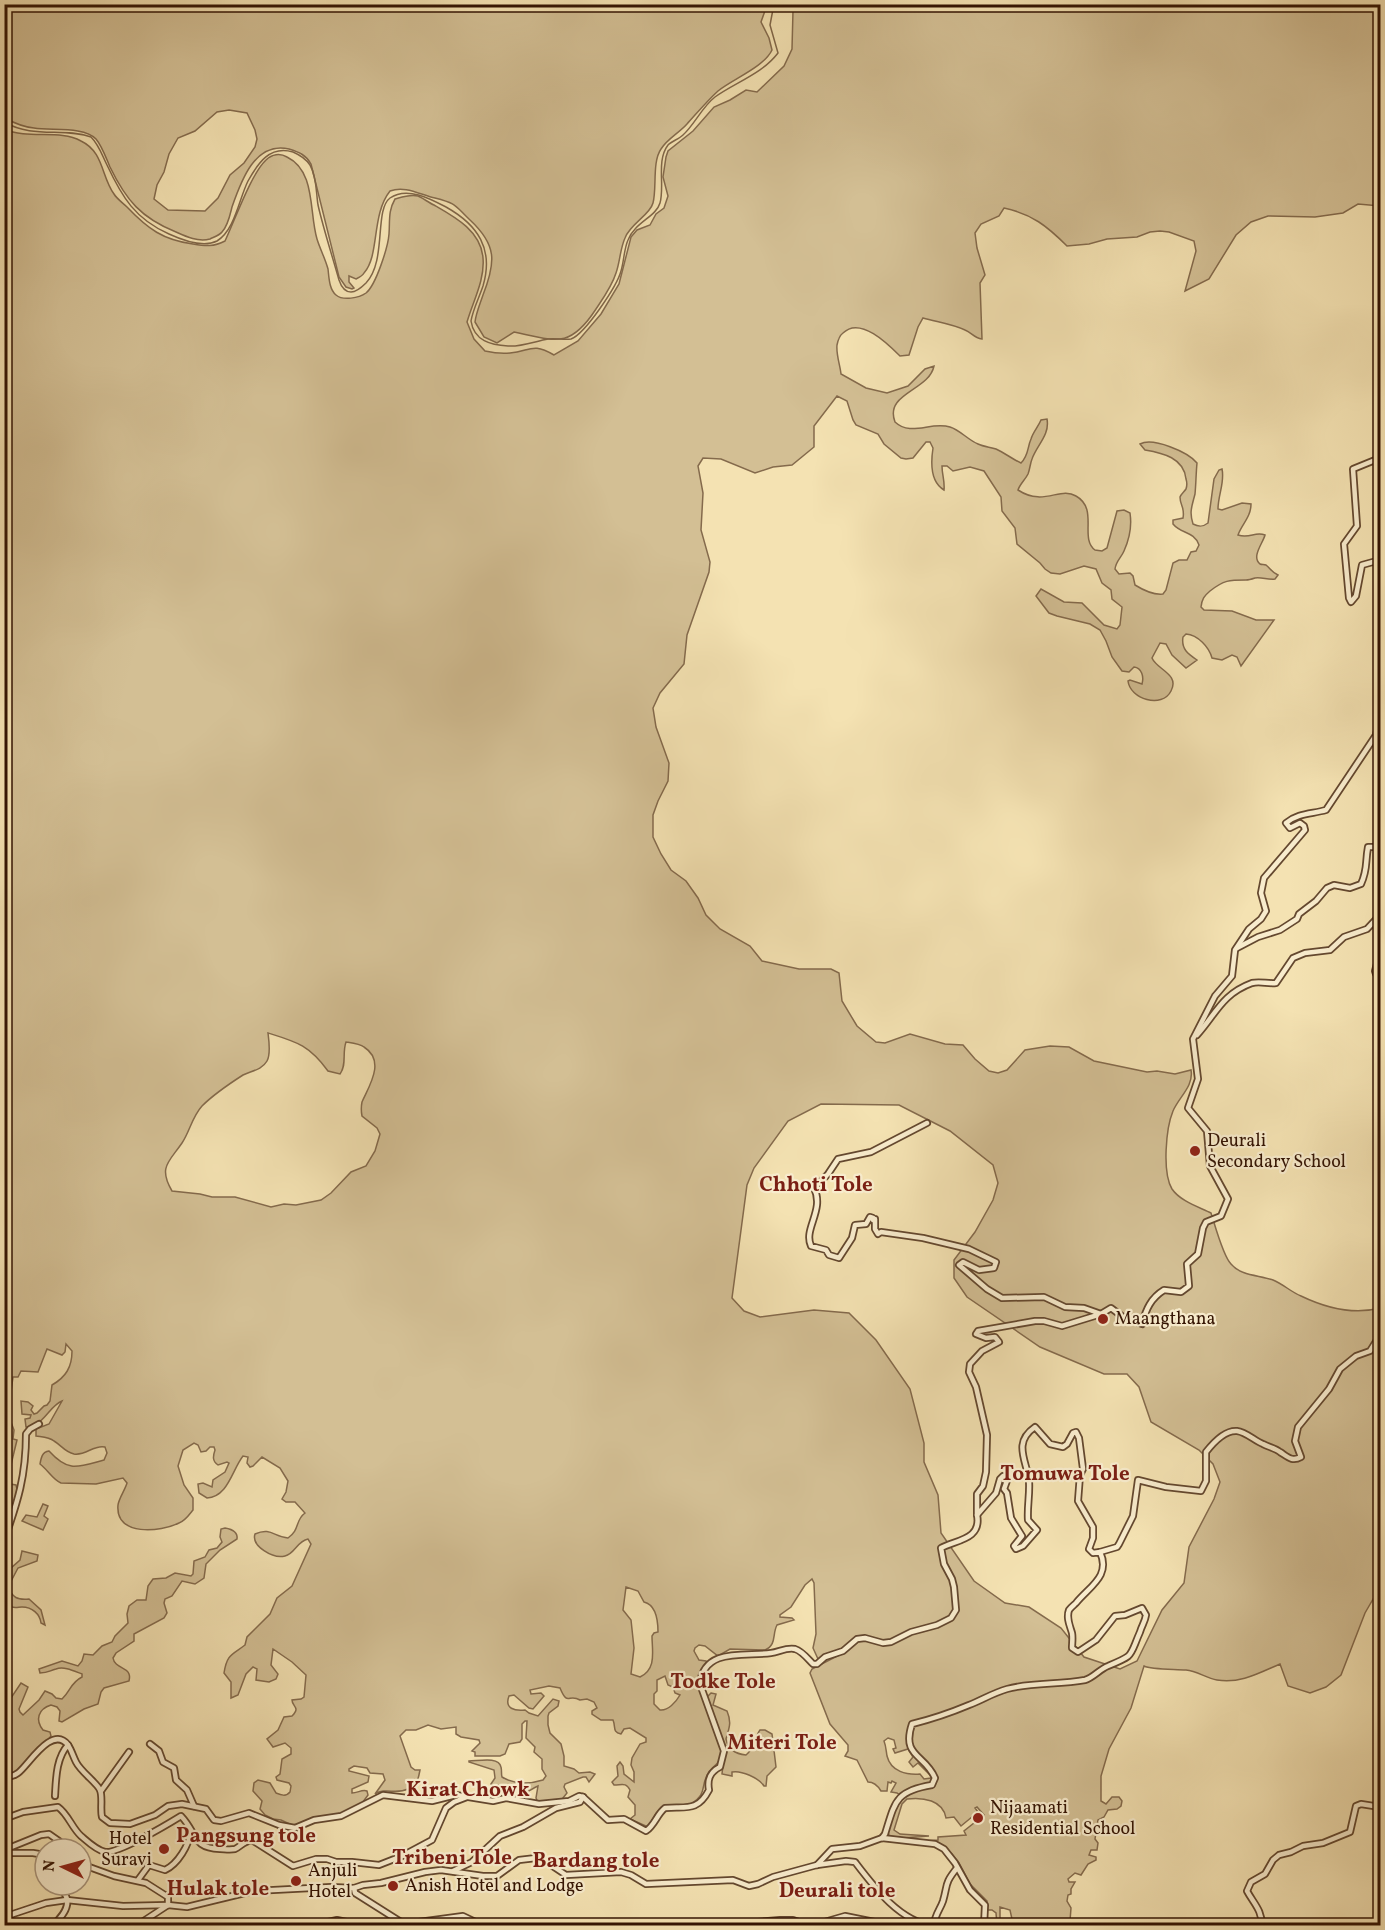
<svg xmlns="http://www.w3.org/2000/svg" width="1385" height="1930" viewBox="0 0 1385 1930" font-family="Vollkorn,serif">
  <rect width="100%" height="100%" fill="#f4e2b2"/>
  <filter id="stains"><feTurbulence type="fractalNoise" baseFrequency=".00333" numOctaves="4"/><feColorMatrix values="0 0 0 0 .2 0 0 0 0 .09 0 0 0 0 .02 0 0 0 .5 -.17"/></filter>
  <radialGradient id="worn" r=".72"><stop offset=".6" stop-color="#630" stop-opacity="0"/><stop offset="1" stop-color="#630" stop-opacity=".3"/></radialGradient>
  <g fill="#d3bf94" stroke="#846a4c" stroke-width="1.5" fill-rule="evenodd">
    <path d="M 5,4 L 767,5 L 761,22 L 769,38 L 772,50 C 764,67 733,79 718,91 C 707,101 697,113 687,124 C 679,133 667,139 661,149 C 652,162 657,188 653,203 C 650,215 630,224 625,238 C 620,249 620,262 616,273 C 612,286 604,297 596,309 C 570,349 556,341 514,332 L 497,343 L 484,337 L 475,322 C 476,313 480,304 483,295 C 496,262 497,245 470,220 C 454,205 458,204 435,198 C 421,195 405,185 390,191 C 371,215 380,255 364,273 C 363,275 358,278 356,279 L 349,276 L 349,282 L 354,288 L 352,289 L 346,287 L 339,277 L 311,164 C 306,155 299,152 289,149 C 255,141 241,181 232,207 C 230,215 228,226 222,232 C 220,235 214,237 210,239 C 198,242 187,237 176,232 C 141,218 126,200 110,167 C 106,158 102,146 96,139 C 84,126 51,131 34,128 C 23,127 14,123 5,118 ZM 229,110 L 247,113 L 255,130 L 257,139 L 255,147 L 244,163 L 230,175 L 218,198 L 205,211 L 168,210 L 154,199 L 157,185 L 164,172 L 169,154 L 178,138 L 195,131 L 217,112 Z"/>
    <path d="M 854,4 L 1380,5 L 1380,206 L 1358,204 L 1343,213 L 1315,217 L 1268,216 L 1251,222 L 1236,235 L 1209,279 L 1185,291 L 1196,251 L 1194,241 L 1169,232 L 1160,231 L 1150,232 L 1137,237 L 1107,239 L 1089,244 L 1067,246 C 1047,226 1032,214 1004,208 L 999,216 L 981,224 L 975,233 L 977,248 L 985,275 L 980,283 L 982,339 C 974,338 972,333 965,330 C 952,324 937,322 923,318 L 918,327 L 909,355 L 900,356 C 888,344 860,316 843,333 C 839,336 838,340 837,345 C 836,354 840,365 841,374 L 866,388 L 887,393 L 908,386 L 925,369 L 934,366 C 929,391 884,393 895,422 C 911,437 931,421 950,427 C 960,430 968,440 978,444 C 984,447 991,447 996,449 C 1005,453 1012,459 1021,463 C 1029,455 1027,448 1031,439 C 1033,432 1038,427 1041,420 L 1047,419 C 1050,435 1037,445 1032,459 C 1030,464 1030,469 1028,474 C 1025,480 1020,484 1018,490 C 1044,507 1060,486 1076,496 C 1099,509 1079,538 1095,550 L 1102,551 L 1107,548 L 1117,511 L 1124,510 L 1130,513 C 1132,526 1129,540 1124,551 C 1121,558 1116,561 1115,569 L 1119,574 L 1130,573 L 1133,576 L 1135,585 C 1143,590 1154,595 1163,594 L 1166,590 L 1173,563 L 1179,560 L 1187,560 L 1191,552 L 1196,551 L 1199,545 C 1194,531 1181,534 1173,524 L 1173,520 L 1183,518 C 1185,507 1180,506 1180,497 C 1181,494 1184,492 1186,489 C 1187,486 1187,482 1186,479 C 1184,458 1163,453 1145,450 L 1140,444 C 1153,437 1188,452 1197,463 C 1196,473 1196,484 1195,494 C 1192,506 1189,512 1193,524 C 1199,527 1203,527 1208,523 L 1214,479 L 1219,470 L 1222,469 C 1225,482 1218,495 1218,509 L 1222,510 L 1242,503 L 1251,504 C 1251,517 1242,524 1238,535 C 1250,539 1255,531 1265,535 C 1263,543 1251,557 1260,564 C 1262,565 1264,564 1266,565 C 1271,569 1271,572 1278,575 L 1275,579 C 1268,580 1262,577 1255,578 C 1252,579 1249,580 1246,580 C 1229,580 1224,580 1210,591 C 1204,596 1202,599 1201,607 L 1204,610 L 1232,611 L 1256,620 L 1274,620 L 1241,666 L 1237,657 L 1232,655 L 1222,660 L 1212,658 C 1209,647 1198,635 1186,634 L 1183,637 C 1181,649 1188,654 1197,660 L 1186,668 L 1172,655 L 1166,644 L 1160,643 L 1152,658 C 1157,670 1180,674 1171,691 C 1162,709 1130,699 1128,681 L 1130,680 L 1142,684 C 1144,677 1142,668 1134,667 L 1129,672 L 1122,671 L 1112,657 L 1106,641 L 1100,630 L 1090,624 L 1057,616 L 1049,613 L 1036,596 L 1041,589 L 1064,602 L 1082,603 L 1104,625 L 1117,629 L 1120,625 L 1122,607 L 1112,599 L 1111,590 L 1102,583 L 1096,569 L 1084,566 L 1060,574 L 1051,573 L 1045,569 L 1040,563 L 1017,544 L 1015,528 L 1002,511 L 1001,497 L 984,471 L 970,467 L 953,471 L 947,466 L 942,466 C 942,475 945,481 944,490 C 930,482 931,461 933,448 L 930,442 L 926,442 L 913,458 L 906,459 L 901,458 L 884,444 L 878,434 L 856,425 L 853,420 L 847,401 L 837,396 L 814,426 L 814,447 L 792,465 L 773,467 L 755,473 L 721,459 L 703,458 L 698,466 L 703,493 L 701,530 L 710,562 L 709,572 L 687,635 L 684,664 L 660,693 L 653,708 L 656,727 L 669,763 L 668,781 L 658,801 L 653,815 L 653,837 L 661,854 L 671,870 L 686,881 L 698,898 L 706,915 L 720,929 L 750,946 L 762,961 L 799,969 L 831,969 L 839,973 L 842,1001 L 857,1026 L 876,1042 L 885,1043 L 910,1034 L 945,1044 L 963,1045 L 975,1059 L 989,1071 L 998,1073 L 1007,1070 L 1025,1050 L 1050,1046 L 1069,1047 L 1094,1061 L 1147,1072 L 1157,1071 L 1175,1074 L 1191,1070 C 1194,1086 1179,1097 1173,1111 C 1166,1128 1162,1172 1172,1189 C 1180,1201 1199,1207 1211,1213 C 1215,1225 1223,1256 1231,1264 C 1241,1276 1259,1275 1273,1280 C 1283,1284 1291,1292 1301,1296 C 1326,1308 1354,1315 1380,1308 L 1380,1587 L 1365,1613 L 1341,1675 L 1326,1687 L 1310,1693 L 1288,1686 L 1280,1664 C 1259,1673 1240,1684 1217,1680 C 1206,1678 1197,1671 1186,1670 C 1175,1669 1152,1670 1144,1666 L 1131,1708 L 1109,1749 L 1101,1776 L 1101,1801 L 1106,1804 L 1112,1797 L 1119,1797 L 1122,1801 L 1121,1806 L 1117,1809 L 1108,1810 L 1104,1817 L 1098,1820 L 1095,1839 L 1098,1843 L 1097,1850 L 1091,1850 L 1089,1855 L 1096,1857 L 1096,1860 L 1088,1864 L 1081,1875 L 1075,1873 L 1068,1879 L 1069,1882 L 1075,1882 L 1071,1889 L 1071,1894 L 1068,1895 L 1067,1901 L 1071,1908 L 1070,1921 L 1073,1925 L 1012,1925 L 1012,1919 L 1010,1910 L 1000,1907 L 1000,1925 L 997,1925 L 996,1913 L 992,1910 L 987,1910 L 987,1901 L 970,1884 L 959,1863 L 952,1854 L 940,1844 L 925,1841 L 938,1840 L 938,1837 L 966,1835 L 964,1831 L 984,1815 L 977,1807 L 975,1808 L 978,1812 L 961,1826 L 954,1817 L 946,1818 C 943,1800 923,1797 907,1799 L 902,1804 L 894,1830 L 900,1834 L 929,1836 L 903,1838 L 889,1836 C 885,1822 895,1808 901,1796 L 897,1793 L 891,1792 L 896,1783 L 892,1781 L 891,1783 L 888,1782 L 887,1791 L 881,1791 C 878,1786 874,1782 868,1782 L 857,1760 L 845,1756 L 848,1751 L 848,1745 L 830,1724 L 810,1673 L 812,1669 L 839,1655 L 825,1655 L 818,1659 L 813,1648 L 816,1634 L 814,1583 L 812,1579 L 805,1585 L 791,1607 L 780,1615 L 780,1617 L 792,1618 L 794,1620 L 777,1625 C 772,1634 777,1645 765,1650 L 730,1649 L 718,1656 L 705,1646 L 699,1645 L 695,1648 L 694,1651 L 699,1660 L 706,1661 L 708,1663 L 698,1681 L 722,1753 C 718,1766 716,1763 709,1772 C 700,1784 708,1794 692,1803 C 689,1804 686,1807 683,1807 C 675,1808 669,1802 661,1808 C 654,1813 653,1821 648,1827 L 630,1819 L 635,1815 L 635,1805 L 628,1797 L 630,1790 C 626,1782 622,1785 614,1785 L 612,1782 L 618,1776 L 617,1766 L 620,1762 L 623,1766 L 624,1774 L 634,1782 L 634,1772 L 631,1765 L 632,1758 L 640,1744 L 646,1742 L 646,1738 L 630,1728 L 624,1729 L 621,1734 C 612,1732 616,1727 613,1720 L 601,1720 L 592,1714 L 592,1711 L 597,1708 L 594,1702 L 587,1699 L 580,1700 C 568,1693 568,1707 560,1688 L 549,1686 L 530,1690 L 531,1694 L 541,1693 L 544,1696 L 533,1709 L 529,1708 L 514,1695 L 509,1696 C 504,1709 515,1711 525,1710 L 529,1713 L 538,1716 L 553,1699 L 559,1701 L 558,1706 L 549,1713 L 548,1716 L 548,1725 L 550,1733 L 561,1744 L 564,1756 L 564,1766 L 574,1769 L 579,1773 L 590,1772 L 595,1774 L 589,1782 L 586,1777 L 583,1777 L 565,1784 L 564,1787 L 567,1793 L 563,1798 L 564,1801 L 538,1803 L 536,1798 L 538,1786 C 528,1790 528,1796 518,1788 L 510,1789 L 505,1785 L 492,1785 L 491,1784 L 495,1778 L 494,1770 L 469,1762 L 469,1761 C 478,1761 499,1756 501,1767 C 502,1771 501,1774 502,1777 C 515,1785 530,1784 543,1780 L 546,1776 L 542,1769 L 542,1759 L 534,1752 L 535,1747 L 526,1738 L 527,1721 L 525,1721 L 522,1724 L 522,1739 L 520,1742 L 509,1744 L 505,1754 L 500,1756 L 475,1756 L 475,1752 L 472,1751 L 480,1743 L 479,1740 L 461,1737 L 456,1734 L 456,1727 L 441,1729 L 428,1725 L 416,1730 L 406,1730 L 400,1736 L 411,1767 L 415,1770 L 420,1770 C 418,1781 417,1785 408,1789 C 395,1795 386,1787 375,1794 L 385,1780 L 383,1774 L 370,1773 L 367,1768 L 354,1766 L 349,1769 L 349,1771 L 369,1776 L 368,1782 L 352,1789 L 352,1793 C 358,1793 362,1789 367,1791 L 368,1795 L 360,1806 L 346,1815 L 330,1815 L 294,1826 L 281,1820 L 273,1819 L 265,1815 L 260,1809 L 262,1801 L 253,1791 L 254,1783 L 258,1780 L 270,1783 L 276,1793 C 281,1795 286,1797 290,1792 L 291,1786 L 289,1783 L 277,1780 L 276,1777 L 280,1774 L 282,1759 L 291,1754 L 291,1748 L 285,1743 L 273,1747 L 267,1739 L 278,1730 L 284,1717 L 292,1716 C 301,1707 292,1707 292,1700 L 301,1699 L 304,1697 L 306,1675 L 292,1662 L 273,1649 L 271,1665 L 278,1674 L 276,1679 L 269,1682 L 256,1680 L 257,1669 L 253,1667 L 246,1674 L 238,1695 L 231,1698 L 231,1682 L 224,1673 C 227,1654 232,1655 245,1645 L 247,1637 L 270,1614 L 277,1598 L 292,1586 L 311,1544 L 308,1539 C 297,1541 295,1554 285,1556 C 273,1559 251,1546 255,1534 C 271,1527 274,1537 288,1538 C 300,1530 295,1520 305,1513 L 295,1502 L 286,1502 L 282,1499 L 286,1492 L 288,1481 L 280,1468 L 262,1457 L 253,1466 L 250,1467 L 247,1463 L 248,1457 L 243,1456 C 232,1470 228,1497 207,1498 L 199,1493 L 198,1484 L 203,1483 L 212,1487 L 213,1480 L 225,1472 L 229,1463 L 227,1462 L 218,1465 C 212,1461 213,1456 215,1450 L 214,1447 L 210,1447 L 206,1451 L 201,1452 L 198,1445 L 194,1443 L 183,1450 L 178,1466 L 184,1485 L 193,1498 L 193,1510 C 189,1515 185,1521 179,1523 C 161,1532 115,1537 118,1505 C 119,1498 125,1490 127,1483 L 123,1478 L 96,1484 L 61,1483 C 53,1480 48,1470 40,1464 C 41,1458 42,1452 49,1451 C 69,1473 78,1467 104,1460 L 107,1453 L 105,1447 C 94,1444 86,1456 74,1454 C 65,1452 61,1445 54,1441 C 49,1437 42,1437 36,1436 L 36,1429 L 49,1424 L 62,1401 C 49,1406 43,1427 26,1427 L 25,1419 L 30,1418 L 31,1415 L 22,1414 L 21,1401 L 28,1402 L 33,1406 L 31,1410 L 34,1414 L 37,1413 L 44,1406 L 47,1405 L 50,1401 L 52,1385 C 66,1377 72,1367 72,1351 L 66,1344 L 65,1352 L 62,1355 L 47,1349 L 38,1372 L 21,1371 L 18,1377 L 13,1377 L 9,1406 L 9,1417 L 14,1430 L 13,1439 L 17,1440 L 8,1477 L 5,1476 L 4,129 C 29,140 59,129 81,141 C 104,152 101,176 114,194 C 117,199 123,203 127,207 C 148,229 163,240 193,244 C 205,246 214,247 225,241 C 235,220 251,174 266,160 C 272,154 280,153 287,157 C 316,171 309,213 317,239 C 320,249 325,258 328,269 C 329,277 329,289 336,295 C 343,301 359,298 366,293 C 376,285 388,247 389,234 C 390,221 388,211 395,199 C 402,197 410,194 418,196 C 423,198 429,203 434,205 C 455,217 481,231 483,258 C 485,280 473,301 467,322 L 474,339 L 485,351 C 494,353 502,354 510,353 C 531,351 532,342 554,355 L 578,341 L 601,314 L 619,284 L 631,237 L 637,230 L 650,225 L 656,214 L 664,208 L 668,196 L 663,177 L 666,157 L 668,151 L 693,131 L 714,107 L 730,100 L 746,90 L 757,92 L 784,66 L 792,49 L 793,11 L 802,5 L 844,6 ZM 268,1033 C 297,1042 309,1045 328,1071 L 340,1074 C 347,1065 342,1053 346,1042 C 352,1043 360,1044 364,1047 C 386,1061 369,1086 362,1102 C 361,1107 361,1111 362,1116 L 377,1128 L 380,1134 L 375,1151 L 366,1166 L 351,1172 L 331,1193 L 321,1200 L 296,1205 L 284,1204 L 271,1207 L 235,1197 L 212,1197 L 200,1194 L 172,1191 C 158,1167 169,1162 182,1143 C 190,1131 192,1117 202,1106 C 213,1095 229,1084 243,1075 C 251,1071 262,1070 267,1061 C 271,1054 269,1041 268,1033 ZM 821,1104 L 899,1105 L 950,1131 L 993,1165 L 998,1183 L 993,1200 L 975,1232 L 954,1260 L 954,1278 L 967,1297 L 1040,1347 L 1104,1374 L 1127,1374 L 1139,1387 L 1151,1422 L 1199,1450 L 1213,1464 L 1220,1482 L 1214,1499 L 1189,1547 L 1184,1583 L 1162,1610 L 1137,1661 L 1120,1669 L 1084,1657 L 1061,1628 L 1029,1607 L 1005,1603 L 974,1581 L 941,1533 L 938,1495 L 924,1462 L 924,1443 L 910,1389 L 876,1340 L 849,1313 L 814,1310 L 760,1317 L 744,1311 L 732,1298 L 747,1185 L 754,1168 L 788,1121 ZM 626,1587 L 638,1591 L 644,1602 C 656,1605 658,1620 658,1632 L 654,1633 L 652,1636 C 652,1651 657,1669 640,1677 L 631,1674 L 634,1648 L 631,1620 L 623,1610 ZM 665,1676 L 668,1685 L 673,1687 L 675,1693 L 680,1695 C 676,1702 668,1711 660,1710 L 654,1704 L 654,1694 L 657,1691 L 657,1680 ZM 888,1738 L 894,1740 L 896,1748 L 893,1749 L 895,1753 L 908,1749 L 913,1757 L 909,1762 L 913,1767 L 918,1763 L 931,1776 L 931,1778 L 924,1779 L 920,1774 C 907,1775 891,1772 887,1756 C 886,1750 886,1746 884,1741 Z"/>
    <path d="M 4,1483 L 16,1485 C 20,1496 12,1515 6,1523 Z"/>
    <polygon points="43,1504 48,1506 44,1516 48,1519 43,1530 22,1521 26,1515 37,1517"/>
    <path d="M 225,1528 C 231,1529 238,1532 237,1539 L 220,1550 L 206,1564 L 204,1578 L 195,1584 L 182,1581 L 172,1596 L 165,1599 L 164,1603 L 167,1613 L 164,1618 L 134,1634 L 134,1641 L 116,1653 L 113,1658 C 115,1670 133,1666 129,1681 L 104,1688 L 101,1692 L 98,1704 L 84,1709 L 62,1722 L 59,1721 L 60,1711 L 57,1707 L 51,1705 C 38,1709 35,1720 43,1730 L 50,1732 L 51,1736 L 22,1771 L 5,1776 L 5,1701 L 11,1698 L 21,1683 L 28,1687 L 19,1709 L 20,1712 L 23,1715 L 39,1700 L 45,1691 L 52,1694 L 56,1698 L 62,1699 C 71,1691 70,1683 82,1677 L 82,1674 C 74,1671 64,1666 56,1669 C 49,1671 48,1673 40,1673 L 39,1669 L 62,1661 L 78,1666 L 82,1661 L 84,1654 L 93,1655 L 102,1646 L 112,1642 L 115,1636 L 128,1623 L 127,1614 L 129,1606 L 137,1600 L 146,1600 L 148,1586 L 153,1579 L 166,1578 L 175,1573 L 191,1576 L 193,1574 L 194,1561 L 205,1557 L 209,1550 L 217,1548 L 222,1542 L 220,1537 L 221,1529 Z"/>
    <path d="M 22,1551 L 38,1555 L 37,1561 L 18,1568 L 8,1587 C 13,1598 17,1600 29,1599 L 41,1610 L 45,1625 L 41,1623 C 40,1614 32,1607 22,1607 C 19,1607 15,1608 12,1607 L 7,1594 L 5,1592 L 5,1564 L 12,1567 L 20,1560 Z"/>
    <path d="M 711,1693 L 716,1694 L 713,1705 L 727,1711 C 732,1723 729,1728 726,1739 C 728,1749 736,1754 746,1755 C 755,1748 754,1738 760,1730 L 765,1730 L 772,1734 L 776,1767 L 767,1776 L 766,1786 L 764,1786 C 759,1778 741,1770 732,1772 L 732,1776 L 722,1774 L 724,1757 L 706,1698 Z"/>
  </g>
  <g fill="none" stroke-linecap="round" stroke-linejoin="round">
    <path stroke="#806648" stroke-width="1.5" d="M 4,122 C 34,139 63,127 91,137 C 99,145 102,155 107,165 C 122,197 135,219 169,234 C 182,240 203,248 217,241 C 235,230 239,199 248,181 C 258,163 270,145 293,152 C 300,155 306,159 310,165 C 317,177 316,193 318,205 C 324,231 332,255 339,280 C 341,286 344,292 351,292 C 357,292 362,287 366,283 C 387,261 374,210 390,198 C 407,186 431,199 446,207 C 478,225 494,249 483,286 C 479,298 473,309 471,321 C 474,341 491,345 508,346 C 521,347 536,341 548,339 C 555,338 564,340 571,339 C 585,334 617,286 621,271 C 624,261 624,249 628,240 C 635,222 656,217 660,203 C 665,185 656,161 668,145 C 672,141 679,139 683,135 C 695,124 702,107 715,97 C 736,82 762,74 778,53 L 770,25 L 774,4"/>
    <g stroke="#64482f" stroke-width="8">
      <g id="minor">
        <polyline points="1380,458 1353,469 1357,526 1344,544 1349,598 1351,602 1356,596 1362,565 1380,560"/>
        <path d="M 1237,948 L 1258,937 L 1280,930 L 1297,919 L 1299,914 L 1316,901 L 1327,888 L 1334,885 L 1350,888 L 1361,884 C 1368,869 1365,863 1368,847 L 1380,847"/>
        <polyline points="1380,953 1375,971 1376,974 1380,973"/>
        <path d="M 1197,1035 C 1216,1014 1222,994 1252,983 C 1260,981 1268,984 1276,983 L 1293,958 L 1305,953 L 1330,950 L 1344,937 L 1367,929 L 1380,915"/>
        <path d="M 1101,1314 L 1111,1308 L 1123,1317 L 1142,1324 C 1146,1309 1151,1298 1164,1290 L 1181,1292 L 1189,1286 L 1187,1264 L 1198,1254 L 1203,1228 L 1206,1222 L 1221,1216 L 1228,1199 L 1210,1166 L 1207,1131 L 1188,1108 L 1198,1079 L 1193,1039 L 1215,996 L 1232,976 L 1235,950 L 1249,929 L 1261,919 L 1266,911 L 1261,893 L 1264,878 L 1305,830 L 1304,826 L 1300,823 L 1290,828 L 1286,823 C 1298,813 1312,814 1326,810 L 1376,735 L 1380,718"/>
        <path d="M 4,1541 C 18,1501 26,1476 26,1434 L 30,1429 L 39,1424"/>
        <path d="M 1100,1552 L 1117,1547 L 1119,1544 L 1133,1516 L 1138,1480 L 1166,1487 L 1201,1491 L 1206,1481 L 1206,1452 C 1213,1443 1225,1430 1237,1431 C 1246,1432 1255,1441 1263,1444 C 1268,1447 1275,1448 1280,1452 C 1288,1457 1292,1462 1301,1457 L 1295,1441 L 1298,1427 L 1329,1389 L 1340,1369 L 1356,1356 L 1370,1351 L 1380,1335"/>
        <polyline points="150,1744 159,1751 163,1762 174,1768 176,1780 187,1790 194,1806"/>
        <path d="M 4,1777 C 9,1777 14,1776 18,1773 C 28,1766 52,1724 68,1745 C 71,1749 73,1756 76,1762 C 81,1772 97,1783 100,1790 C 103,1797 100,1809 102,1817 L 110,1823 L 130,1824 L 155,1815 L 168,1806 L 182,1804 L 206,1809 L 214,1820 L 221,1821 L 249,1813 L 279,1825 L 295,1828 L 314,1820 L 341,1816 L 383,1795 L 432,1801 L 456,1795 L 493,1801 L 506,1798 L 539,1804 L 569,1801 L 579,1796 L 583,1797"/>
        <polyline points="101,1791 129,1752"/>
        <path d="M 55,1796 C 56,1779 56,1758 68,1745"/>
        <path d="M 583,1797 L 608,1820 L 624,1819 L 646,1831 C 655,1825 657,1814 665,1808 C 685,1806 697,1813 709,1790 C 707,1779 710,1772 720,1767 L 724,1751 L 700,1684 C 704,1646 748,1657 771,1653 C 779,1652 787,1647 795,1649 C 802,1651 808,1659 813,1664 L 817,1664 L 825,1657 L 843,1651 L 857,1639 L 865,1638 L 883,1643 L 891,1642 L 911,1632 L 937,1625 L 951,1618 L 956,1610 L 954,1587 L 952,1579 L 944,1564 L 941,1548 C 955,1540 982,1540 977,1515"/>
        <path d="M 4,1819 L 23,1812 L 58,1807 C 68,1814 72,1828 81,1836 C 88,1842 96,1850 105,1852 C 118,1854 168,1824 181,1816 C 198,1834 192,1848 220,1849 C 224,1849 230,1850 235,1849 C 241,1846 244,1841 252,1840 L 293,1866 L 316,1859 L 327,1859 L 336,1862 L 352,1862 L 379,1865 L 402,1856 L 432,1840 L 446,1808 L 454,1802 L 467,1797"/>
        <path d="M 882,1838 L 885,1834 C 895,1802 895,1791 932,1785 L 935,1778 C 925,1754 901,1757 912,1724 C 932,1719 950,1713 969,1705 C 982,1700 993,1693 1007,1689 C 1032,1682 1059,1685 1085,1680 C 1093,1678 1100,1669 1108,1666 C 1135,1655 1129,1657 1140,1632 C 1142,1625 1145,1622 1146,1615 L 1142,1608 L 1125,1615 L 1115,1616 L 1096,1640 L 1078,1652 L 1072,1648 C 1072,1643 1073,1638 1072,1633 C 1070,1626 1066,1618 1069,1610 C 1071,1607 1074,1605 1076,1603 C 1090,1586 1111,1576 1100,1552 L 1093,1553 L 1089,1549 L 1093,1538 L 1093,1527 L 1078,1501 L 1080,1475 L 1083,1469 L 1079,1438 L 1076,1432 L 1073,1433 L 1067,1444 L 1063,1447 L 1050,1444 L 1035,1427 C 1012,1443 1027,1461 1029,1481 C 1030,1494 1027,1507 1028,1520 L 1037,1530 L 1023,1546 L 1016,1549 L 1014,1546 L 1022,1536 L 1011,1518 L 1007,1493 L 1004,1489 L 1008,1478 L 1003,1476 L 1000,1479 L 996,1493 L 977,1515 L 977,1494 L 983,1486 L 986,1472 L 987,1435 L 976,1387 L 969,1372 L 970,1364 L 982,1351 L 999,1342 L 995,1337 L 986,1338 L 976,1334 L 978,1331 L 1035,1321 L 1044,1321 L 1062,1326 L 1101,1314 L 1084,1308 L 1065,1307 L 1044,1297 L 1002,1298 L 987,1289 L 959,1265 L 963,1262 L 979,1270 L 994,1268 L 996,1262 L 969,1249 L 923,1238 L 881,1232 L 878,1234 L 875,1229 L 875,1219 L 873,1220 L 873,1218 L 870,1217 L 866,1224 L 855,1225 L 852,1238 L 839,1258 L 829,1255 L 826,1250 L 811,1246 C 803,1229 825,1210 814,1188 L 828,1174 L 838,1159 L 871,1152 L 927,1123"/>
        <polyline points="4,1850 41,1835 49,1834 59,1841 66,1849"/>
        <polyline points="4,1853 33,1853 45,1855"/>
        <polyline points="81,1864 114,1876 146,1883 168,1897 168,1905 136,1926"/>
        <polyline points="817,1865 832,1849 860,1846 882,1838 935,1844 944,1849 955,1863 970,1890 985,1905 984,1926"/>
        <polyline points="453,1871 472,1862 500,1836 523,1827 556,1808 580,1802 583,1797"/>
        <path d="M 138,1880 L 149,1865 L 165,1870 C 178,1864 189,1845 191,1831"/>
        <path d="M 354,1888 L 363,1885 L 381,1883 L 425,1872 L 441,1870 L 483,1876 L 497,1876 L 519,1860 L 536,1858 L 542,1859 L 566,1875 L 621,1872 L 631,1875 L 646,1884 L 733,1880 L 749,1886 L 758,1884 L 773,1877 L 817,1865 L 846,1861 L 855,1862 C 874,1887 900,1922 934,1926"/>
        <polyline points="4,1917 46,1903 67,1900 123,1906 168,1905 187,1907 253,1891 331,1887 354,1888 355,1893 404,1924"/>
        <path d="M 934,1925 C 935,1914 940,1910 943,1901 C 948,1884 944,1884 957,1868"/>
        <path d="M 52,1926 C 59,1920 69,1909 67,1899 C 66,1895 62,1890 61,1885"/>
        <polyline points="311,1926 337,1920 365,1926"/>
        <polyline points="402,1926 404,1924 463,1916 484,1926"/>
        <polyline points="746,1926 758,1922 780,1920 793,1920 808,1925 814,1925 845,1916 894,1926"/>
        <path d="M 1262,1926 C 1262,1910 1254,1904 1247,1891 L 1251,1882 L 1265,1874 L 1273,1860 L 1279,1855 L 1291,1852 L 1303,1846 L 1323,1843 L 1350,1832 L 1356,1806 L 1361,1804 L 1380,1807"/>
        <polyline points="1376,1926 1377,1923 1380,1922"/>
      </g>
    </g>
    <use href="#minor" stroke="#f8eccd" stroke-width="4.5"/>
  </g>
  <g fill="#8f2418" stroke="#f8eccd" stroke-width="2">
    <circle cx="1195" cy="1151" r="6"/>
    <circle cx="1103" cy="1319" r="6"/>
    <circle cx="978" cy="1818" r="6"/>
    <circle cx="164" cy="1849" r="6"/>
    <circle cx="296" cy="1881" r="6"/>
    <circle cx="393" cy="1886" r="6"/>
  </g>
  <g text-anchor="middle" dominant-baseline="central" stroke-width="4.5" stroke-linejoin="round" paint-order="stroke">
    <g font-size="18" fill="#341403" stroke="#f8eccd" text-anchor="start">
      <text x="1207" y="1141">Deurali<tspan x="1207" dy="21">Secondary School</tspan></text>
      <text x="1115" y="1319">Maangthana</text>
      <text x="990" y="1808">Nijaamati<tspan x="990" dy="21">Residential School</tspan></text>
      <text x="152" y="1839" text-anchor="end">Hotel<tspan x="152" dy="21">Suravi</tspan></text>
      <text x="308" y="1871">Anjuli<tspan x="308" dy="21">Hotel</tspan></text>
      <text x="405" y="1886">Anish Hotel and Lodge</text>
    </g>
    <g font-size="21" font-weight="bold" fill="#7a1f14" stroke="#f8eccd">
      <text x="816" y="1185">Chhoti Tole</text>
      <text x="1065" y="1474">Tomuwa Tole</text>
      <text x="723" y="1682">Todke Tole</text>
      <text x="782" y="1743">Miteri Tole</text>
      <text x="468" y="1790">Kirat Chowk</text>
      <text x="246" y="1836">Pangsung tole</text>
      <text x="452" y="1858">Tribeni Tole</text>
      <text x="596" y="1861">Bardang tole</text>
      <text x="218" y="1889">Hulak tole</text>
      <text x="837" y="1891">Deurali tole</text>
    </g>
  </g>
  <rect width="1385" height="1930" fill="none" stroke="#f4e2b2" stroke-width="24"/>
  <rect x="6" y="6" width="1373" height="1918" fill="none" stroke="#341403" stroke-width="3"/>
  <rect x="12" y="12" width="1361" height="1906" fill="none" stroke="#341403" stroke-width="1.5"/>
  <g transform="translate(63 1867) rotate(275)"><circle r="28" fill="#f8eccd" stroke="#aa967c" stroke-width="1.5"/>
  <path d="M0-4.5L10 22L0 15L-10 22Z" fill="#8f2418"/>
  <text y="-9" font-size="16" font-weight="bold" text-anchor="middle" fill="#341403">N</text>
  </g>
  <rect width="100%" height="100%" filter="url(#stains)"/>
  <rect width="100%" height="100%" fill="url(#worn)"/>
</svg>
